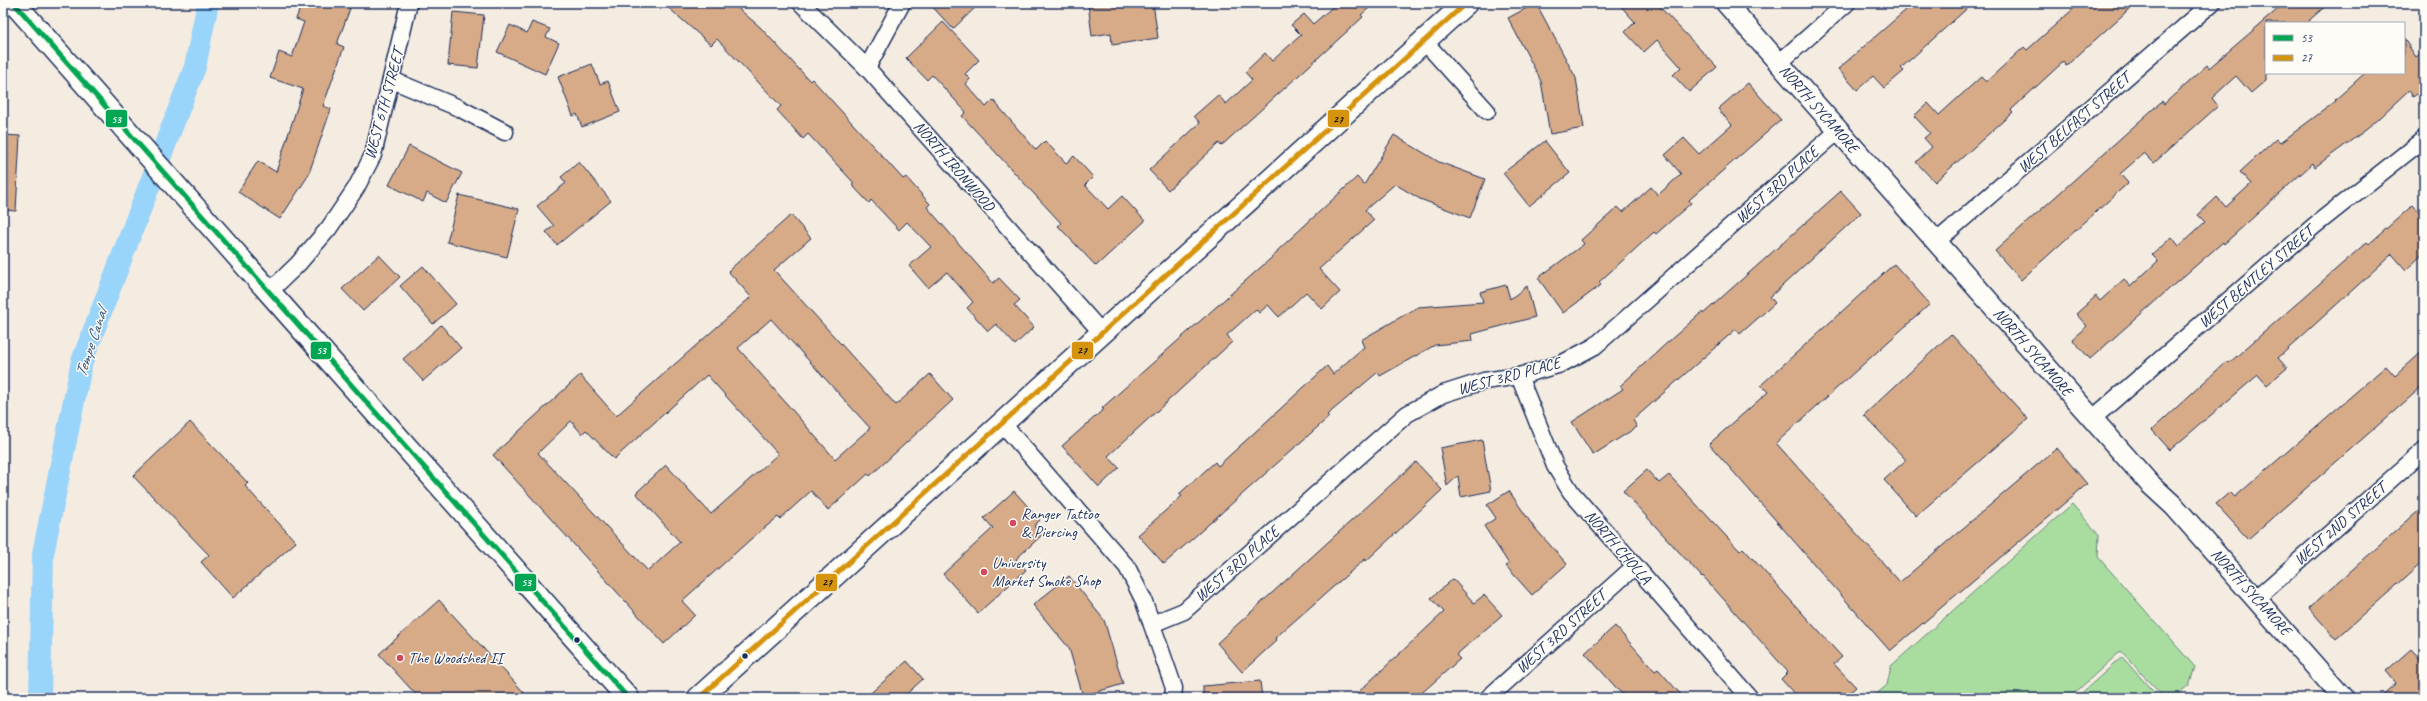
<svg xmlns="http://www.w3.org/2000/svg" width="2427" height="701" viewBox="0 0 2427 701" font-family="Caveat,sans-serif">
  <rect width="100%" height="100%" fill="#f5ece1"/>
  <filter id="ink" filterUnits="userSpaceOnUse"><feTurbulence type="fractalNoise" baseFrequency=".025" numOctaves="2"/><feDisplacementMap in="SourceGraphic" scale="8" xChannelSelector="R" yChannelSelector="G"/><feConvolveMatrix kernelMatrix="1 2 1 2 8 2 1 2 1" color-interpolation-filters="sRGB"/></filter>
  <g filter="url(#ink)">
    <g fill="#a9dd9f" stroke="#62867e">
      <polygon points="2072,504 2099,535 2098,557 2195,667 2189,685 2173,698 2164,698 2121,651 2069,698 1872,698 1887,685 1891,666"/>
      <polygon points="2122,657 2159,698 2076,698"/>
    </g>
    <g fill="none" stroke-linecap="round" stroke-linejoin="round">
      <polyline stroke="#99d4fa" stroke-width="22" points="40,698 43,554 82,361 195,67 208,3"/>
    </g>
    <g fill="#d7ab88" stroke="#1b2f5e" fill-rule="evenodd">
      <polygon points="302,3 352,3 337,44 344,47 323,106 331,109 308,176 280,219 238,192 258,161 276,172 303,89 270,78 279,52 292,57 304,22 296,19"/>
      <polygon points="663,3 732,3 760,27 810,81 812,79 903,179 906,177 930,204 927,207 993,283 999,278 1020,300 1014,305 1034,327 1015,345 996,324 988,331 967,308 973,302 947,272 928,288 909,266 931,247 907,222 899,230 871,200 869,203 852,185 854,183 808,134 803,139 777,110 781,106 717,39 711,45"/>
      <polygon points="929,3 980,3 953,29"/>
      <polygon points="1088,3 1153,3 1158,38 1112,45 1111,33 1092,36"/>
      <polygon points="1337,3 1375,3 1361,15 1363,17 1221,146 1219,143 1168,190 1149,170 1200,123 1194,116 1218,95 1226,104 1252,80 1245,72 1265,53 1272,61 1301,35 1291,25 1304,14 1313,24"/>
      <polygon points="1536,3 1576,78 1584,128 1550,134 1541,81 1508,18"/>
      <polygon points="1618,3 1656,3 1717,67 1689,92 1673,75 1681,67 1657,40 1644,52 1625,32 1635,22"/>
      <polygon points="1914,3 1973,3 1901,68 1904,71 1884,88 1873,76 1857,90 1838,69"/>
      <polygon points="2080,3 2136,3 2066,66 2063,62 2011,110 2013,112 1935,182 1916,162 1932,147 1924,138 1930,133 1914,116 1928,103 1939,115 1981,77 1986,82 2024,47 2027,50"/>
      <polygon points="2285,3 2329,3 2306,23 2266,23 2266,80 2251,93 2236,76 2212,98 2218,106 2154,163 2144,153 2120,174 2128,183 2021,280 1995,251 2162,101 2164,104 2207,65 2209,68"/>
      <polygon points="453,12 484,15 478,68 448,65"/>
      <polygon points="532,22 550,29 546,37 559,43 545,74 497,52 510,25 527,33"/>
      <polygon points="943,22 979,60 965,74 970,79 966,84 986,107 993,100 1036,150 1045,141 1066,163 1074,156 1093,177 1085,185 1108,209 1122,196 1145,221 1096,266 1058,226 1061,223 962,116 966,112 932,75 927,80 906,58"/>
      <polygon points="2404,39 2416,57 2424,51 2424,89 2413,97 2409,90 2367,129 2315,167 2313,163 2224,244 2223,242 2177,282 2090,359 2072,339 2087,326 2076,314 2096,296 2100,301 2124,279 2130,287 2158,261 2152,255 2172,237 2179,246 2205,222 2198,215 2217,197 2226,207 2251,184 2240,172 2276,139 2280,143 2336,101 2335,100 2365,73 2404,73"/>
      <polygon points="592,64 600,84 608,81 620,112 582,127 577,114 573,116 558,77"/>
      <polygon points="1748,83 1781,120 1689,200 1691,203 1656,234 1654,232 1599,282 1601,285 1563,313 1538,278 1584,244 1581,240 1618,207 1623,212 1651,187 1658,195 1681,174 1665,155 1684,138 1699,154 1732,125 1718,109"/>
      <polygon points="3,135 20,136 16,211 3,210"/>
      <polygon points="1394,135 1439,162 1485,179 1470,218 1420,199 1395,184 1365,210 1374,220 1319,269 1340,292 1322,309 1306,292 1279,317 1268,305 1259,313 1256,309 1227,335 1232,342 1108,456 1119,468 1099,487 1062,446 1104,409 1102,408 1278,252 1277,251 1357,177 1364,185"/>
      <polygon points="1545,141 1570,173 1529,206 1503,173"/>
      <polygon points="409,146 462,173 446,203 427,193 423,202 389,185"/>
      <polygon points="579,162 611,201 557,245 546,232 554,226 537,206 566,183 561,177"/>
      <polygon points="1841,191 1861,213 1770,297 1775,303 1740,334 1736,329 1633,420 1637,427 1593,455 1572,422 1623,389 1620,386 1668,342 1702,312 1703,314"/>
      <polygon points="459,195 519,209 507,257 447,242"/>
      <polygon points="2413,205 2424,217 2424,253 2406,270 2392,254 2278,358 2287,368 2267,385 2258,375 2170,450 2152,430 2227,361 2229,363 2367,242 2369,244"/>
      <path d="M 791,215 L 811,238 L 774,270 L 896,405 L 930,374 L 953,400 L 870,476 L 868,474 L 828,510 L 811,491 L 780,519 L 778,517 L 752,538 L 682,601 L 695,615 L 664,644 L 493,455 L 580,375 L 616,416 L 751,297 L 728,271 ZM 771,319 L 870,428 L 835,459 L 738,348 ZM 707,375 L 778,454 L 711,514 L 666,465 L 636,493 L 680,542 L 648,571 L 538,453 L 571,421 L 582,434 L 586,430 L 614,459 Z"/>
      <polygon points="379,255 400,277 363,311 342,289"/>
      <polygon points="1894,264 1930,304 1776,443 1808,479 1900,582 2057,448 2087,484 1890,651 1709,444 1768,392 1761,385"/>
      <polygon points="423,266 456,304 433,324 400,286"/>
      <polygon points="1506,285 1510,299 1527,286 1535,317 1472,334 1473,341 1435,345 1380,376 1378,372 1327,415 1329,417 1164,564 1138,535 1182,496 1179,494 1215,462 1218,466 1327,366 1333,374 1364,347 1361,340 1418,307 1483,302 1480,292"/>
      <polygon points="441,325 461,348 423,381 403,359"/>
      <polygon points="1951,334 2028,419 1916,516 1884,480 1906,460 1864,415"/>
      <polygon points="2424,350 2424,385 2248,539 2216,504 2230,492 2235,497 2386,366 2395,376"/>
      <polygon points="190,422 248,483 245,486 296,542 233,598 201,562 209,555 133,476"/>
      <polygon points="1482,440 1491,491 1461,497 1458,476 1447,486 1440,448"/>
      <polygon points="1416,462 1442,490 1366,561 1365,559 1275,638 1277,640 1242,672 1217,643"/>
      <polygon points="1647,470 1659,483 1669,475 1740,551 1743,548 1842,657 1834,664 1856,687 1844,698 1798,698 1781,679 1788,672 1703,576 1702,577 1623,491"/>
      <polygon points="1014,491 1040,520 1034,526 1042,535 1016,559 1026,570 978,613 943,574 993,528 984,518"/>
      <polygon points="1509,491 1533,526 1567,564 1532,595 1506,566 1509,564 1484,526 1496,518 1487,505"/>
      <polygon points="2424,506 2424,561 2336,639 2309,608"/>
      <polygon points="1069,576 1104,620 1123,684 1083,696 1069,648 1033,605"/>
      <polygon points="1453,579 1474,603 1484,595 1502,615 1456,655 1460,659 1416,698 1352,698 1444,612 1431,598"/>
      <polygon points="439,600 529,698 419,698 379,654"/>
      <polygon points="1615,626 1655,671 1658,669 1684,698 1627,698 1620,692 1585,653"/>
      <polygon points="2411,649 2424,663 2424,698 2379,698 2396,683 2386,671"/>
      <polygon points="907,661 923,679 902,698 865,698"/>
      <polygon points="1260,681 1262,698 1203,698 1203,686"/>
    </g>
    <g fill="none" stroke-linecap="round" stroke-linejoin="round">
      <g stroke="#1b2f5e" stroke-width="19">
        <g id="minor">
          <polyline points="801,3 867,68 1102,333"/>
          <polyline points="1424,41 1487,111"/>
          <polyline points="1779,63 1847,3"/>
          <polyline points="867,68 902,3"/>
          <polyline points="392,80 459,108 505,132"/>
          <polyline points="1936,242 2212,3"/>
          <polyline points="269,292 298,264 329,228 356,188 373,155 409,3"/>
          <polyline points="1519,376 1555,466 1571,492 1750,698"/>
          <polyline points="2092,419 2314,226 2424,139"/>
          <polyline points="1002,423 1127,567 1143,599 1174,688 1173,698"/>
          <polyline points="2257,598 2424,450"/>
          <polyline points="1152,624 1184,611 1407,414 1443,394 1484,381 1519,376 1561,364 1595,346 1838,131"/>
          <polyline points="1488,698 1635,566"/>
        </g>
      </g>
      <g stroke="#1b2f5e" stroke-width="23">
        <polyline id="tertiary" points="1726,3 2149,483 2174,506 2343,698"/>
      </g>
      <g stroke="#1b2f5e" stroke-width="25">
        <g id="secondary">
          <polyline points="14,3 628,698"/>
          <polyline points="699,698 1466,3"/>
        </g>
      </g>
      <use href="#minor" stroke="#fdfcf7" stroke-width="16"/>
      <use href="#tertiary" stroke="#fdfcf7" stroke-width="20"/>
      <use href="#secondary" stroke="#fdfcf7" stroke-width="22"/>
      <g stroke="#fdfcf7" stroke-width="8">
        <polyline id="bus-1" points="14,3 628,698"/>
      </g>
      <g stroke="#fdfcf7" stroke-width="8">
        <polyline id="bus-2" points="699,698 1466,3"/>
      </g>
      <use href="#bus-1" stroke="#00a651" stroke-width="5"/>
      <use href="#bus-2" stroke="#d6940e" stroke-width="5"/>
    </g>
  </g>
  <g fill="#d1495b" stroke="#fdfcf7" stroke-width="1.5">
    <circle cx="1013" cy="523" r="4"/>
    <circle cx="984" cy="572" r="4"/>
    <circle cx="400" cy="658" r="4"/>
  </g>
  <g fill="#1b2f5e" stroke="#fdfcf7" stroke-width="1.5">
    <circle cx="577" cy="640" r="3.5"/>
    <circle cx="745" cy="656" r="3.5"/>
  </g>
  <g text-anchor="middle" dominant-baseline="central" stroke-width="3" stroke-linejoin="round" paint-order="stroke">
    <g font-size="16" fill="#1b2f5e" stroke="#fdfcf7">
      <text transform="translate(384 104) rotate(-75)">WEST 6TH STREET</text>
      <text transform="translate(1819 109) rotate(49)">NORTH SYCAMORE</text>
      <text transform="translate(2074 123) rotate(-41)">WEST BELFAST STREET</text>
      <text transform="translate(954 166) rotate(49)">NORTH IRONWOOD</text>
      <text transform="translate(1777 185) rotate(-42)">WEST 3RD PLACE</text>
      <text transform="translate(2256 277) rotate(-41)">WEST BENTLEY STREET</text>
      <text transform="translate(2033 352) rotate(49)">NORTH SYCAMORE</text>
      <text transform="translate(1509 376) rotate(-15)">WEST 3RD PLACE</text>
      <text transform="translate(2340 524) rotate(-41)">WEST 2ND STREET</text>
      <text transform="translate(1618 547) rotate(49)">NORTH CHOLLA</text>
      <text transform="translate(1237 564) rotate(-41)">WEST 3RD PLACE</text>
      <text transform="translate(2251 592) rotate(48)">NORTH SYCAMORE</text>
      <text transform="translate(1561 632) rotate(-42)">WEST 3RD STREET</text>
    </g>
    <g font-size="16" fill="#1b2f5e" stroke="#fdfcf7" text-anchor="start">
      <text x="1021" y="514">Ranger Tattoo<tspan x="1021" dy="18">&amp; Piercing</tspan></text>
      <text x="992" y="563">University<tspan x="992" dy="18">Market Smoke Shop</tspan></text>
      <text x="408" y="658">The Woodshed II</text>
    </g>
    <g font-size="17" font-style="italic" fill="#3a5885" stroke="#fdfcf7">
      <text transform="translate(91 343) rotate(-72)">Tempe Canal</text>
    </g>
  </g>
  <g stroke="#fdfcf7" stroke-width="1.5">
    <rect x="105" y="109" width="23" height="19" rx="4" fill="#00a651"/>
    <rect x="1327" y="109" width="23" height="19" rx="4" fill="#d6940e"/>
    <rect x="310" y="341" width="22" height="19" rx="4" fill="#00a651"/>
    <rect x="1071" y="341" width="23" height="19" rx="4" fill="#d6940e"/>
    <rect x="514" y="573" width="23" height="19" rx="4" fill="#00a651"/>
    <rect x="815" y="573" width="23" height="19" rx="4" fill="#d6940e"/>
  </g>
  <g font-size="11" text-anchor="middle" font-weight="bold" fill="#fff">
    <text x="116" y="123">53</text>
    <text x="321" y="354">53</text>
    <text x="526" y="586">53</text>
  </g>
  <g font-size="11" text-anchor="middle" font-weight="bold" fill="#111">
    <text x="1338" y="123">27</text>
    <text x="1082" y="354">27</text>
    <text x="827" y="586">27</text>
  </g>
  <rect width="2427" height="701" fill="none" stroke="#fdfcf7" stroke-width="16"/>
  <rect x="8" y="8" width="2411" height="685" fill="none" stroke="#1b2f5e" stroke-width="1.5" filter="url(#ink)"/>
  <rect x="2265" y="22" width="140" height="52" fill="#fdfcf7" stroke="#a3aaba"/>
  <rect x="2273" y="35" width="20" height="6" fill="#00a651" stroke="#a3aaba"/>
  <text x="2301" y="42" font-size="12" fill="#1b2f5e">53</text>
  <rect x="2273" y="55" width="20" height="6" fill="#d6940e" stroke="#a3aaba"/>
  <text x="2301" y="62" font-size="12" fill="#1b2f5e">27</text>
</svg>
